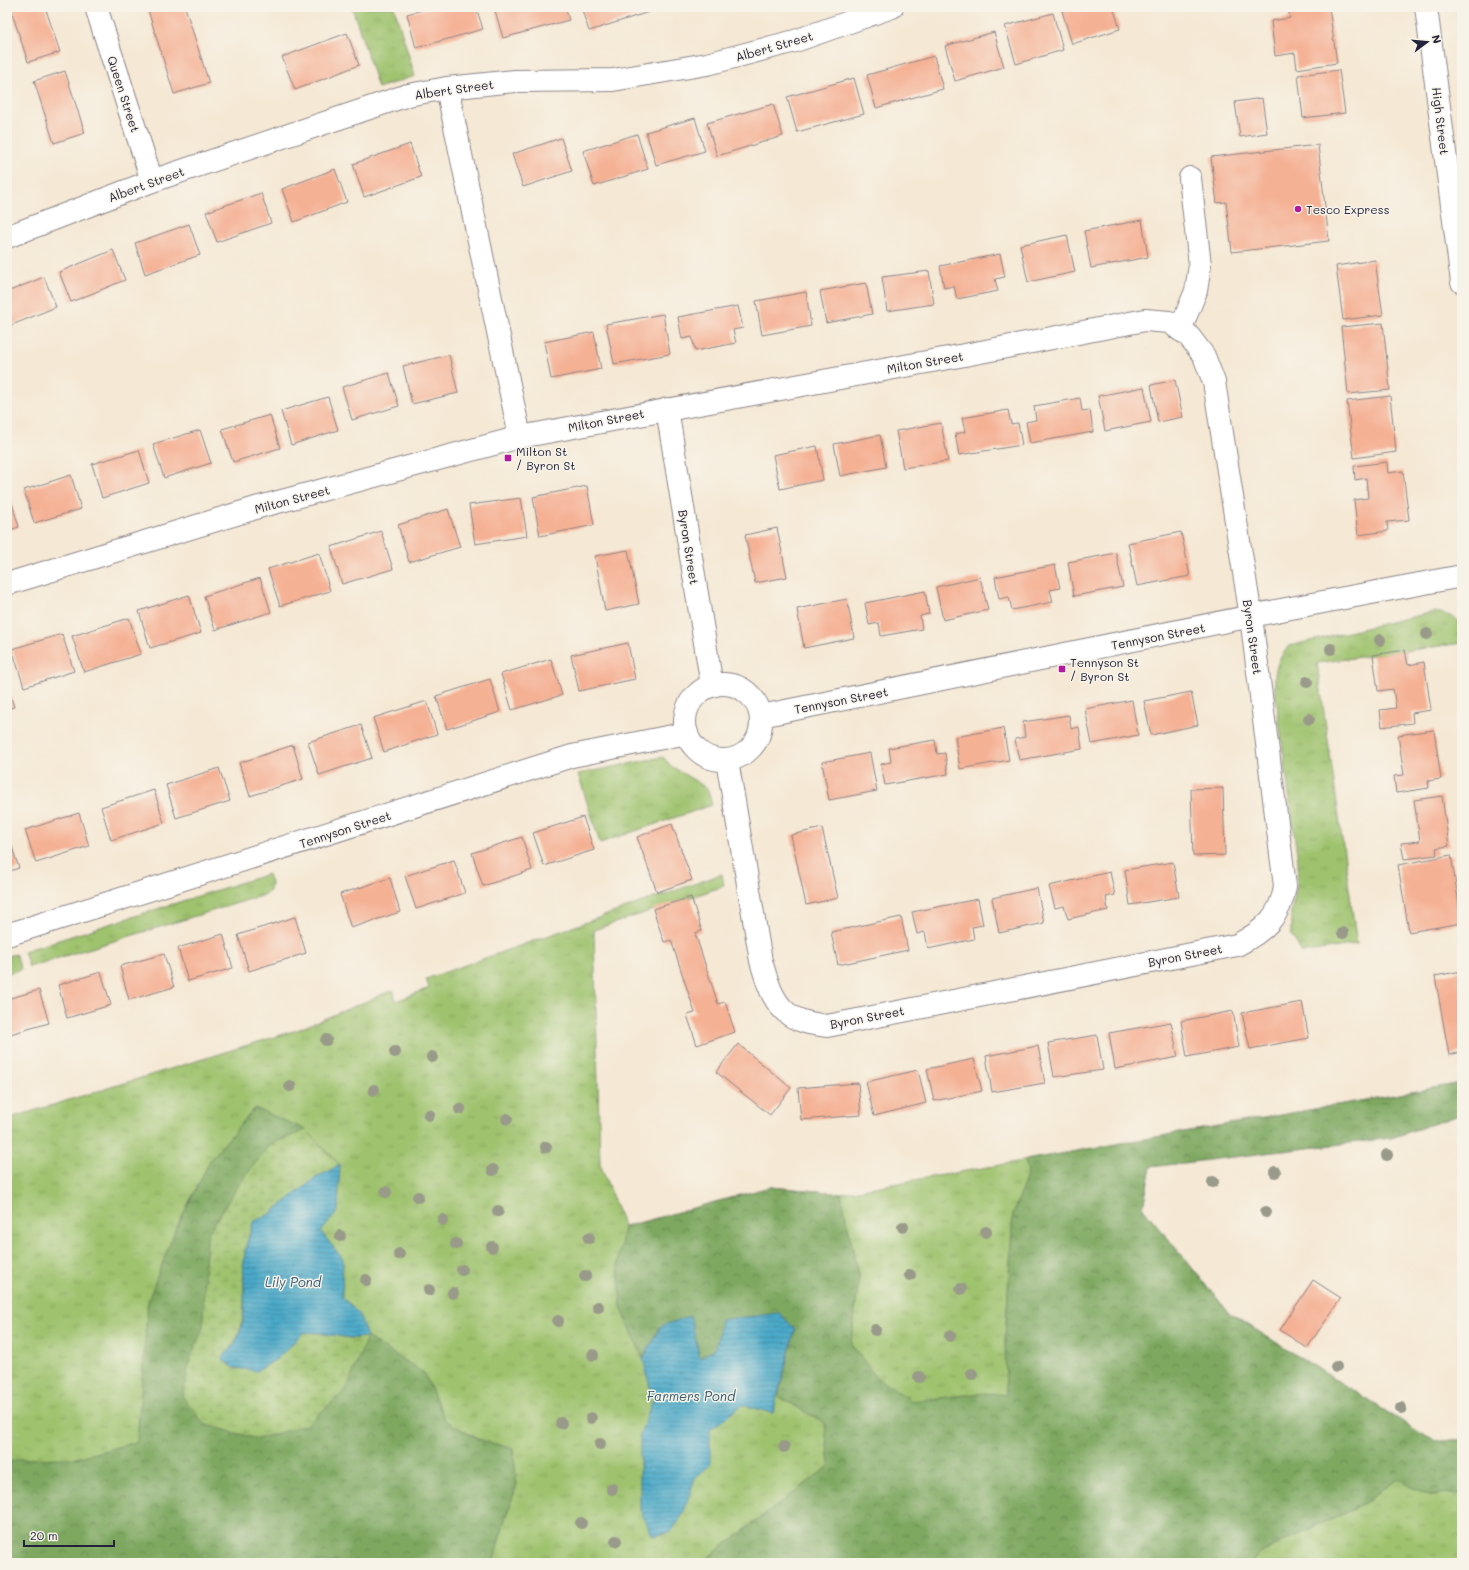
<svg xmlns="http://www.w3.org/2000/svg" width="1469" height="1570" viewBox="0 0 1469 1570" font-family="Mali,sans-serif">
  <defs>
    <pattern id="grass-tufts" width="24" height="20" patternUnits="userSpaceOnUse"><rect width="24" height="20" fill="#9ec26d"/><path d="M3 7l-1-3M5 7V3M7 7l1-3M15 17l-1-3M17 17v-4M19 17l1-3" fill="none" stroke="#88a65f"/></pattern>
    <pattern id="forest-crowns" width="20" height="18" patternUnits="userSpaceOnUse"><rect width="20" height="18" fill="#7ea860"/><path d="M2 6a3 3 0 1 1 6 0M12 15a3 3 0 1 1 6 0" fill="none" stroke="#678850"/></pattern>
    <pattern id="wetland-marsh" width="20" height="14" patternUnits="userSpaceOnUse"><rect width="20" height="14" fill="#9ec26d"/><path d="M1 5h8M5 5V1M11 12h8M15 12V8" fill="none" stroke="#88a65f"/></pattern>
    <pattern id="water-rules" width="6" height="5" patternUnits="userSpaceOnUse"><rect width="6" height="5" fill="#49a9c8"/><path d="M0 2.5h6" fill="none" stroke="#3c89a4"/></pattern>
  </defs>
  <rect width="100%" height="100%" fill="#f7f3e8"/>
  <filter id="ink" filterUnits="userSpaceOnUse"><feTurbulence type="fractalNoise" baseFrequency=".025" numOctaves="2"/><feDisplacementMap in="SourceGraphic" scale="8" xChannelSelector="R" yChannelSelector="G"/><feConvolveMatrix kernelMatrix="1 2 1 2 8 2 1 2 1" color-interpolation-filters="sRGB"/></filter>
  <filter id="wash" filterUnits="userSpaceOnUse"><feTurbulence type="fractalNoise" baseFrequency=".012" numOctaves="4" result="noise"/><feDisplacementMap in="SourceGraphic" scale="16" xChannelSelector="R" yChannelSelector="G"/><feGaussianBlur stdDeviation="0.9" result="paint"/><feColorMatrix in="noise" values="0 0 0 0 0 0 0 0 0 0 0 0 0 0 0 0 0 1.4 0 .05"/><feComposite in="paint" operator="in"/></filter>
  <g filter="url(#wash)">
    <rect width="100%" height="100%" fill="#f5e8d4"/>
    <g fill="url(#grass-tufts)" stroke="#607254">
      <polygon points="352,7 394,7 415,76 378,88"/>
      <path d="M 1433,612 C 1444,613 1460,617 1462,629 C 1463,633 1462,638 1462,643 L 1317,663 L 1357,944 L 1302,953 L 1291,934 L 1291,913 L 1297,885 L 1298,862 L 1275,691 C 1274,671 1276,661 1289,646 Z"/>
      <polygon points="663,757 671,766 702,785 708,790 712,805 600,843 578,774"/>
      <polygon points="268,874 271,883 270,891 264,895 29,967 24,951"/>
      <polygon points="722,874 724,886 594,930 600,1164 624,1227 770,1187 841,1193 1462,1083 1462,1114 1391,1138 1151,1166 1143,1208 1229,1313 1435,1442 1462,1439 1462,1563 7,1563 7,1119 297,1030 393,990 396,1001 429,988 426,979"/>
      <polygon points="16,954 21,969 7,974 7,956"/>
    </g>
    <g fill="url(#forest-crowns)" stroke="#50654e">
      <polygon points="1462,1083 1462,1114 1391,1138 1151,1167 1143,1208 1229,1313 1435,1442 1462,1439 1462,1492 1430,1495 1396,1479 1370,1500 1261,1552 1251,1563 701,1563 829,1466 825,1423 778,1396 795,1329 716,1348 700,1358 661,1326 643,1359 621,1307 618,1263 624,1227 770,1187 841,1193 859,1279 851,1344 876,1377 912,1401 984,1393 1006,1395 1005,1338 1013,1214 1028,1173 1025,1160"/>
      <path d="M 255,1108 L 306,1130 L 340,1165 L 317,1177 L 270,1214 L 253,1222 C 251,1232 246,1242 245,1252 C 241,1278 248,1305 241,1330 C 237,1342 229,1349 221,1358 L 257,1371 L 277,1359 L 291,1346 L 367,1337 L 424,1373 L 445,1420 L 478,1439 L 513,1449 L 517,1485 L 505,1519 L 493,1563 L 7,1563 L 7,1463 L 18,1459 L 76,1458 L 137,1442 L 148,1301 L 175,1230 L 211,1159 Z"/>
    </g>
    <path fill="url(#wetland-marsh)" stroke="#607254" d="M 306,1130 L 340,1165 L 317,1177 L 270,1214 L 253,1222 C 251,1232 246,1242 245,1252 C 240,1282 251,1316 234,1344 C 231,1349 225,1353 221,1358 L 257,1371 L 277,1359 L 304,1332 L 320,1333 L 351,1338 L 367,1337 L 346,1390 L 306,1425 L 257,1439 L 204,1424 L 183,1397 L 190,1359 L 203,1328 L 204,1274 L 208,1233 L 240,1183 L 269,1145 Z"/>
    <g fill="url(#water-rules)" stroke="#366682">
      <path d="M 340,1165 L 338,1211 L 321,1232 L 343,1259 L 342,1297 L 359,1314 L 367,1337 L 351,1338 L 320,1333 L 304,1332 L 277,1359 L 257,1371 L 234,1368 L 221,1358 C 225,1353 231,1349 234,1344 C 252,1317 240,1282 245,1252 C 246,1242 251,1232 253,1222 L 270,1214 L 317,1177 Z"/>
      <polygon points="779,1313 795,1329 773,1413 742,1405 710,1430 710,1465 695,1478 683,1514 671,1532 653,1536 640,1510 640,1434 653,1399 643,1359 661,1326 690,1316 700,1358 716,1348 721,1320"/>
    </g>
    <g id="blocks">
      <g fill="#f5b194">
        <polygon points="10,7 45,7 60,52 28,62"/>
        <polygon points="147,7 185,7 209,83 174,94"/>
        <polygon points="434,7 476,7 483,29 416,48 407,14"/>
        <polygon points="494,7 565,7 569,20 503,38"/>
        <polygon points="581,7 654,7 655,10 589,31"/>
        <polygon points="1073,7 1113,7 1120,29 1072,44 1062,11"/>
        <polygon points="1288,7 1329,7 1337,63 1297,69 1295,53 1275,56 1271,21 1290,18"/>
        <polygon points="1053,13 1063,50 1016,64 1005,26"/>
        <polygon points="994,32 1004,67 955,81 945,46"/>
        <polygon points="347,33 359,65 295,90 282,57"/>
        <polygon points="934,56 943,89 876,108 867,75"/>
        <polygon points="1339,70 1345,113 1303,118 1298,75"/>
        <polygon points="65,71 85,133 54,143 34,81"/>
        <polygon points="854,78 864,114 797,132 787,97"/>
        <polygon points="1262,98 1267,133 1240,137 1235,102"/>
        <polygon points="773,104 783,136 717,156 707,123"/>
        <polygon points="695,118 705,151 656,165 646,132"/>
        <polygon points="637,134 648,169 594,186 583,151"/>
        <polygon points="561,138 572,171 523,187 512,154"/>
        <polygon points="410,144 421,177 364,197 353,164"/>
        <polygon points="1318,145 1329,241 1232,252 1226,202 1217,203 1211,157"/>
        <polygon points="335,169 347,202 294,222 282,189"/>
        <polygon points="261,193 271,223 217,242 206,212"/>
        <polygon points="1142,220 1148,257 1091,268 1084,231"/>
        <polygon points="189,224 200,255 145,274 135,243"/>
        <polygon points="1067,235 1075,272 1028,282 1020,245"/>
        <polygon points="113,250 125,280 71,302 59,272"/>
        <polygon points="1000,254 1005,277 995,279 998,291 957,299 954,286 944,288 940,266"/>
        <polygon points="1375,260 1383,315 1343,320 1336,266"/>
        <polygon points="929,271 934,304 887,311 882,277"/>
        <polygon points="44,277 56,307 7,327 7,292"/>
        <polygon points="866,283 872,314 826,323 820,291"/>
        <polygon points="806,292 811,326 762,335 756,301"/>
        <polygon points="738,306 743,328 733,330 736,343 695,351 692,337 682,339 678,317"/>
        <polygon points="663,314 670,354 614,364 606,324"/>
        <polygon points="1383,323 1390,390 1348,394 1341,327"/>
        <polygon points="594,332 601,369 551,379 544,342"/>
        <polygon points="449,355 458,393 412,404 403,366"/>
        <polygon points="389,373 399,406 352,420 342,387"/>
        <polygon points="1175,380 1183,417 1158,422 1151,385"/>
        <polygon points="1144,387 1151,422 1105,431 1098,396"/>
        <polygon points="1390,396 1396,452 1354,458 1347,401"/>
        <polygon points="328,397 338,430 291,445 281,411"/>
        <polygon points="1080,398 1082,411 1090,410 1093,432 1030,443 1026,422 1036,420 1034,406"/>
        <polygon points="1008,410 1011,424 1018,423 1022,445 959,455 955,434 965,432 962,418"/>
        <polygon points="270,415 280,448 233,462 222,429"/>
        <polygon points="941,423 948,461 903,468 896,431"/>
        <polygon points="200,430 211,463 164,478 153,444"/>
        <polygon points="880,435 886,467 840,476 834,444"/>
        <polygon points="817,446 823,480 780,489 773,455"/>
        <polygon points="139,450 149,483 102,498 92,464"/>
        <polygon points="1387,462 1388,473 1403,471 1409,520 1387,522 1388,531 1358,535 1354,500 1368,498 1366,478 1355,480 1354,466"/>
        <polygon points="71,475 81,509 34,523 24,490"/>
        <polygon points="587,486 594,525 540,536 533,497"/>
        <polygon points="9,494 19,527 7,531 7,495"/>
        <polygon points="521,498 527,536 475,544 469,505"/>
        <polygon points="448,509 460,547 409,562 398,525"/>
        <polygon points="777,528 787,577 755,583 745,535"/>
        <polygon points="381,531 393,569 342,584 331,547"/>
        <polygon points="1181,532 1190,576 1137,586 1128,543"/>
        <polygon points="628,550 639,604 605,611 595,556"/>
        <polygon points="319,553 330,591 280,606 268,569"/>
        <polygon points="1116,553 1123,587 1074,596 1068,562"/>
        <polygon points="1055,565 1060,588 1050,590 1053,602 1012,610 1009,597 999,599 995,577"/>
        <polygon points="980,577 988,610 943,620 936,587"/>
        <polygon points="260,578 271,612 215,630 204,596"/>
        <polygon points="925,591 929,614 920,616 922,629 881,636 879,623 869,625 865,603"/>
        <polygon points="189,595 201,633 150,648 139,611"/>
        <polygon points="847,599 854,638 804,648 797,609"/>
        <polygon points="129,618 141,654 84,672 72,636"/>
        <polygon points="62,634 74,671 24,687 12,649"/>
        <polygon points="628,643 635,679 579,691 571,655"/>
        <polygon points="1405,650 1408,665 1424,662 1431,710 1412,713 1413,723 1382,727 1380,710 1396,708 1393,689 1378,691 1373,655"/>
        <polygon points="551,659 562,695 512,710 501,674"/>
        <polygon points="490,679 500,712 447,729 436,696"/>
        <polygon points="7,684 14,707 7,709"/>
        <polygon points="1191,692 1198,725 1151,735 1144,701"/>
        <polygon points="1132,700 1138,735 1092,744 1085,709"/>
        <polygon points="427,701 437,734 384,752 373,718"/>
        <polygon points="1069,715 1071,729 1079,727 1082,749 1019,760 1015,739 1025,737 1023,722"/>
        <polygon points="361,725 372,758 319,775 308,742"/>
        <polygon points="1003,728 1009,760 960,769 955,737"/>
        <polygon points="1434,730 1441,779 1428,781 1429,788 1396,793 1394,776 1404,775 1398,735"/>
        <polygon points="935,740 937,754 945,753 948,774 885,785 881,764 891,762 889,748"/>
        <polygon points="293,745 303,779 250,796 239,763"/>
        <polygon points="870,753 877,791 829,800 822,762"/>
        <polygon points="219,768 230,801 176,818 166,785"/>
        <polygon points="1223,788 1225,855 1193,856 1191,789"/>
        <polygon points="154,790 164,823 111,840 101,807"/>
        <polygon points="1442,796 1449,846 1436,848 1437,855 1404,859 1401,843 1420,841 1414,800"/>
        <polygon points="79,813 89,846 36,863 25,830"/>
        <polygon points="583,817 594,850 544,866 533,833"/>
        <polygon points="672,824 692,880 657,892 637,837"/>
        <polygon points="822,828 838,898 806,905 791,835"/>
        <polygon points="7,832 19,868 7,872"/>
        <polygon points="522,837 532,870 483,886 472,853"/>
        <polygon points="1451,855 1462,923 1409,932 1398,865"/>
        <polygon points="454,860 465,893 416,909 405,876"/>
        <polygon points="1173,862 1179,897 1130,905 1125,870"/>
        <polygon points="1110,872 1115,895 1106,897 1108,910 1068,919 1064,906 1055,908 1049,886"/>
        <polygon points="390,878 400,912 351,928 340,894"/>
        <polygon points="1037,888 1044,923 999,933 992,898"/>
        <polygon points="691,897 702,931 695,933 718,1004 725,1002 735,1032 697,1045 687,1015 695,1013 671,940 664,942 653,909"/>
        <polygon points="978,899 983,925 972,927 974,939 928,949 925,932 917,934 912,912"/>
        <polygon points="295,917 306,953 249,971 238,935"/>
        <polygon points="901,917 908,950 838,965 831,932"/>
        <polygon points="223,934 233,968 188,981 178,948"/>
        <polygon points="164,954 174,987 129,1000 120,966"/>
        <polygon points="1462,971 1462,1052 1449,1055 1435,976"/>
        <polygon points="101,972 111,1005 67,1018 58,985"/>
        <polygon points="39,990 49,1023 7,1035 7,999"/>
        <polygon points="1302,1002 1309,1038 1250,1049 1242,1013"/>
        <polygon points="1233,1011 1239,1047 1187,1057 1181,1021"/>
        <polygon points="1171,1022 1178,1057 1115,1069 1109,1033"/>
        <polygon points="1097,1035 1103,1070 1054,1077 1048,1043"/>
        <polygon points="738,1044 791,1088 770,1115 716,1072"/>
        <polygon points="1038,1046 1045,1083 992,1092 986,1056"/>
        <polygon points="974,1059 982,1091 934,1101 927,1069"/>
        <polygon points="918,1070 926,1103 874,1116 866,1082"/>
        <polygon points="858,1083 861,1115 801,1120 798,1088"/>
        <polygon points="1313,1280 1341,1298 1307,1348 1280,1330"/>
      </g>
    </g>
  </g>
  <g filter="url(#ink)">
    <use href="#blocks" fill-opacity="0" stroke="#8c8588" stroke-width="1"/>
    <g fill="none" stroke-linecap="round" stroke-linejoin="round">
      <g stroke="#8c8588" stroke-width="24">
        <g id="minor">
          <polyline points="96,7 152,181"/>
          <polyline points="447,88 520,437"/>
          <polyline points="7,237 152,181 408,95 447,88 515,81 613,80 707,64 795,41 892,7"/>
          <polyline points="1180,330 1196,291 1200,265 1190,178"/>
          <polyline points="667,409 712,686"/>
          <path d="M 7,584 L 259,507 L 520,437 L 970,354 L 1145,320 L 1169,322 L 1188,335 L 1204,356 L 1214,382 L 1251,617 L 1285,886 C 1281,916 1264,931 1237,945 L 827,1026 C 815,1024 803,1023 793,1017 C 773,1006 767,981 761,961 L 727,760"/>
          <circle cx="723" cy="722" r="38"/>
          <polyline points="761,716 1291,608 1462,576"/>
          <polyline points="7,935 572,756 687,733"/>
        </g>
      </g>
      <g stroke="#8c8588" stroke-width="24">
        <polyline id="major" points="1426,7 1462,282"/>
      </g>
      <use href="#minor" stroke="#fff" stroke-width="22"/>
      <use href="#major" stroke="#fff" stroke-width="22"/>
    </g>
    <g fill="#999a89">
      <circle cx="1427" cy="634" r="6"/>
      <circle cx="1380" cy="640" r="6"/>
      <circle cx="1331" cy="649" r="6"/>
      <circle cx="1307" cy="682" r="6"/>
      <circle cx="1309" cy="719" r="6"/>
      <circle cx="1343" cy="933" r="6"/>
      <circle cx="326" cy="1040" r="6"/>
      <circle cx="395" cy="1052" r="6"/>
      <circle cx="432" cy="1057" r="6"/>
      <circle cx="290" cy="1086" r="6"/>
      <circle cx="374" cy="1090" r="6"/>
      <circle cx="460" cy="1109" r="6"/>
      <circle cx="429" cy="1115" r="6"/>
      <circle cx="507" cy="1119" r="6"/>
      <circle cx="546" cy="1147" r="6"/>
      <circle cx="1387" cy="1155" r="6"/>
      <circle cx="493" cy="1170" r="6"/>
      <circle cx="1275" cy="1172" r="6"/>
      <circle cx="1213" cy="1182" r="6"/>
      <circle cx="386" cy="1192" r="6"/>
      <circle cx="418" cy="1197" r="6"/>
      <circle cx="498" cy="1211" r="6"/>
      <circle cx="1266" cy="1212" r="6"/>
      <circle cx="443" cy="1220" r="6"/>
      <circle cx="903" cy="1227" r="6"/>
      <circle cx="986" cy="1232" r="6"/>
      <circle cx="340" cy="1236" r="6"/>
      <circle cx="589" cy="1238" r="6"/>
      <circle cx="456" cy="1244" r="6"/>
      <circle cx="492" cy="1247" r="6"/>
      <circle cx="399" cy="1254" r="6"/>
      <circle cx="462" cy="1270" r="6"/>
      <circle cx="910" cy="1275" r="6"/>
      <circle cx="585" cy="1276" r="6"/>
      <circle cx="366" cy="1280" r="6"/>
      <circle cx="961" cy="1289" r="6"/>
      <circle cx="429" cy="1290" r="6"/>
      <circle cx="453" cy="1293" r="6"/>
      <circle cx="598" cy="1307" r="6"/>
      <circle cx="558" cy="1321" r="6"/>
      <circle cx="875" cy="1330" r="6"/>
      <circle cx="950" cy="1336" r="6"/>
      <circle cx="593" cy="1355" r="6"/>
      <circle cx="1336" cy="1367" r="6"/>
      <circle cx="972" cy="1374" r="6"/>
      <circle cx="919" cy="1377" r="6"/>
      <circle cx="1401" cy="1408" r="6"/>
      <circle cx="591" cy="1418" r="6"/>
      <circle cx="561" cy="1423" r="6"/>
      <circle cx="600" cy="1444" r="6"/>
      <circle cx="784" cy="1447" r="6"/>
      <circle cx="612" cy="1489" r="6"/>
      <circle cx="581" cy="1523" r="6"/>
      <circle cx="616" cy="1541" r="6"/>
    </g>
  </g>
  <g fill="#b5179e" stroke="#f7f3e8" stroke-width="1.5">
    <circle cx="1298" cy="209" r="4"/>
    <rect x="504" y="454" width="8" height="8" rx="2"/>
    <rect x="1058" y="665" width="8" height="8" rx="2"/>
  </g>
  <g text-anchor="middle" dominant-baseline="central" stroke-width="3" stroke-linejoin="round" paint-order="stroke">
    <g font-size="12" fill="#22223b" stroke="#f7f3e8">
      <text transform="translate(774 46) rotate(-16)">Albert Street</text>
      <text transform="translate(454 89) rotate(-8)">Albert Street</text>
      <text transform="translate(124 94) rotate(72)">Queen Street</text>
      <text transform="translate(1441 121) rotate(83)">High Street</text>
      <text transform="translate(146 184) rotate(-20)">Albert Street</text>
      <text transform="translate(925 362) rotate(-10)">Milton Street</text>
      <text transform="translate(606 420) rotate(-11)">Milton Street</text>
      <text transform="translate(292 499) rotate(-15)">Milton Street</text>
      <text transform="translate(689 547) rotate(81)">Byron Street</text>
      <text transform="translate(1158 636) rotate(-11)">Tennyson Street</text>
      <text transform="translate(1253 637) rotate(82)">Byron Street</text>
      <text transform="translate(841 700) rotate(-11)">Tennyson Street</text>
      <text transform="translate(345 829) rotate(-18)">Tennyson Street</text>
      <text transform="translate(1185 955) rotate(-11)">Byron Street</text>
      <text transform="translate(867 1017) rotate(-11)">Byron Street</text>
    </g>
    <g font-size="12" fill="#22223b" stroke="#f7f3e8" text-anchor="start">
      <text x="1306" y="209">Tesco Express</text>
      <text x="516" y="451">Milton St<tspan x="516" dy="14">/ Byron St</tspan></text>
      <text x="1070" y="662">Tennyson St<tspan x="1070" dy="14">/ Byron St</tspan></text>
    </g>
    <g font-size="13" font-style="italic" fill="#325873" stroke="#f7f3e8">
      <text x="293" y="1281">Lily Pond</text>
      <text x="691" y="1395">Farmers Pond</text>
    </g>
  </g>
  <rect width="1469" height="1570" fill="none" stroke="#f7f3e8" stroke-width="24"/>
  <g transform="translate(1427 42) rotate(74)" stroke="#f7f3e8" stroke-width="3" paint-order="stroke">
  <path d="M0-3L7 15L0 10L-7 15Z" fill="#22223b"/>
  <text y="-6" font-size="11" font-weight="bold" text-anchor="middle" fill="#22223b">N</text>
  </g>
  <path d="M24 1540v6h90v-6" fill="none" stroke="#22223b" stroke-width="2"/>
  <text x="30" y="1540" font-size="12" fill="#22223b" stroke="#f7f3e8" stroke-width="3" paint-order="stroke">20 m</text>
</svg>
